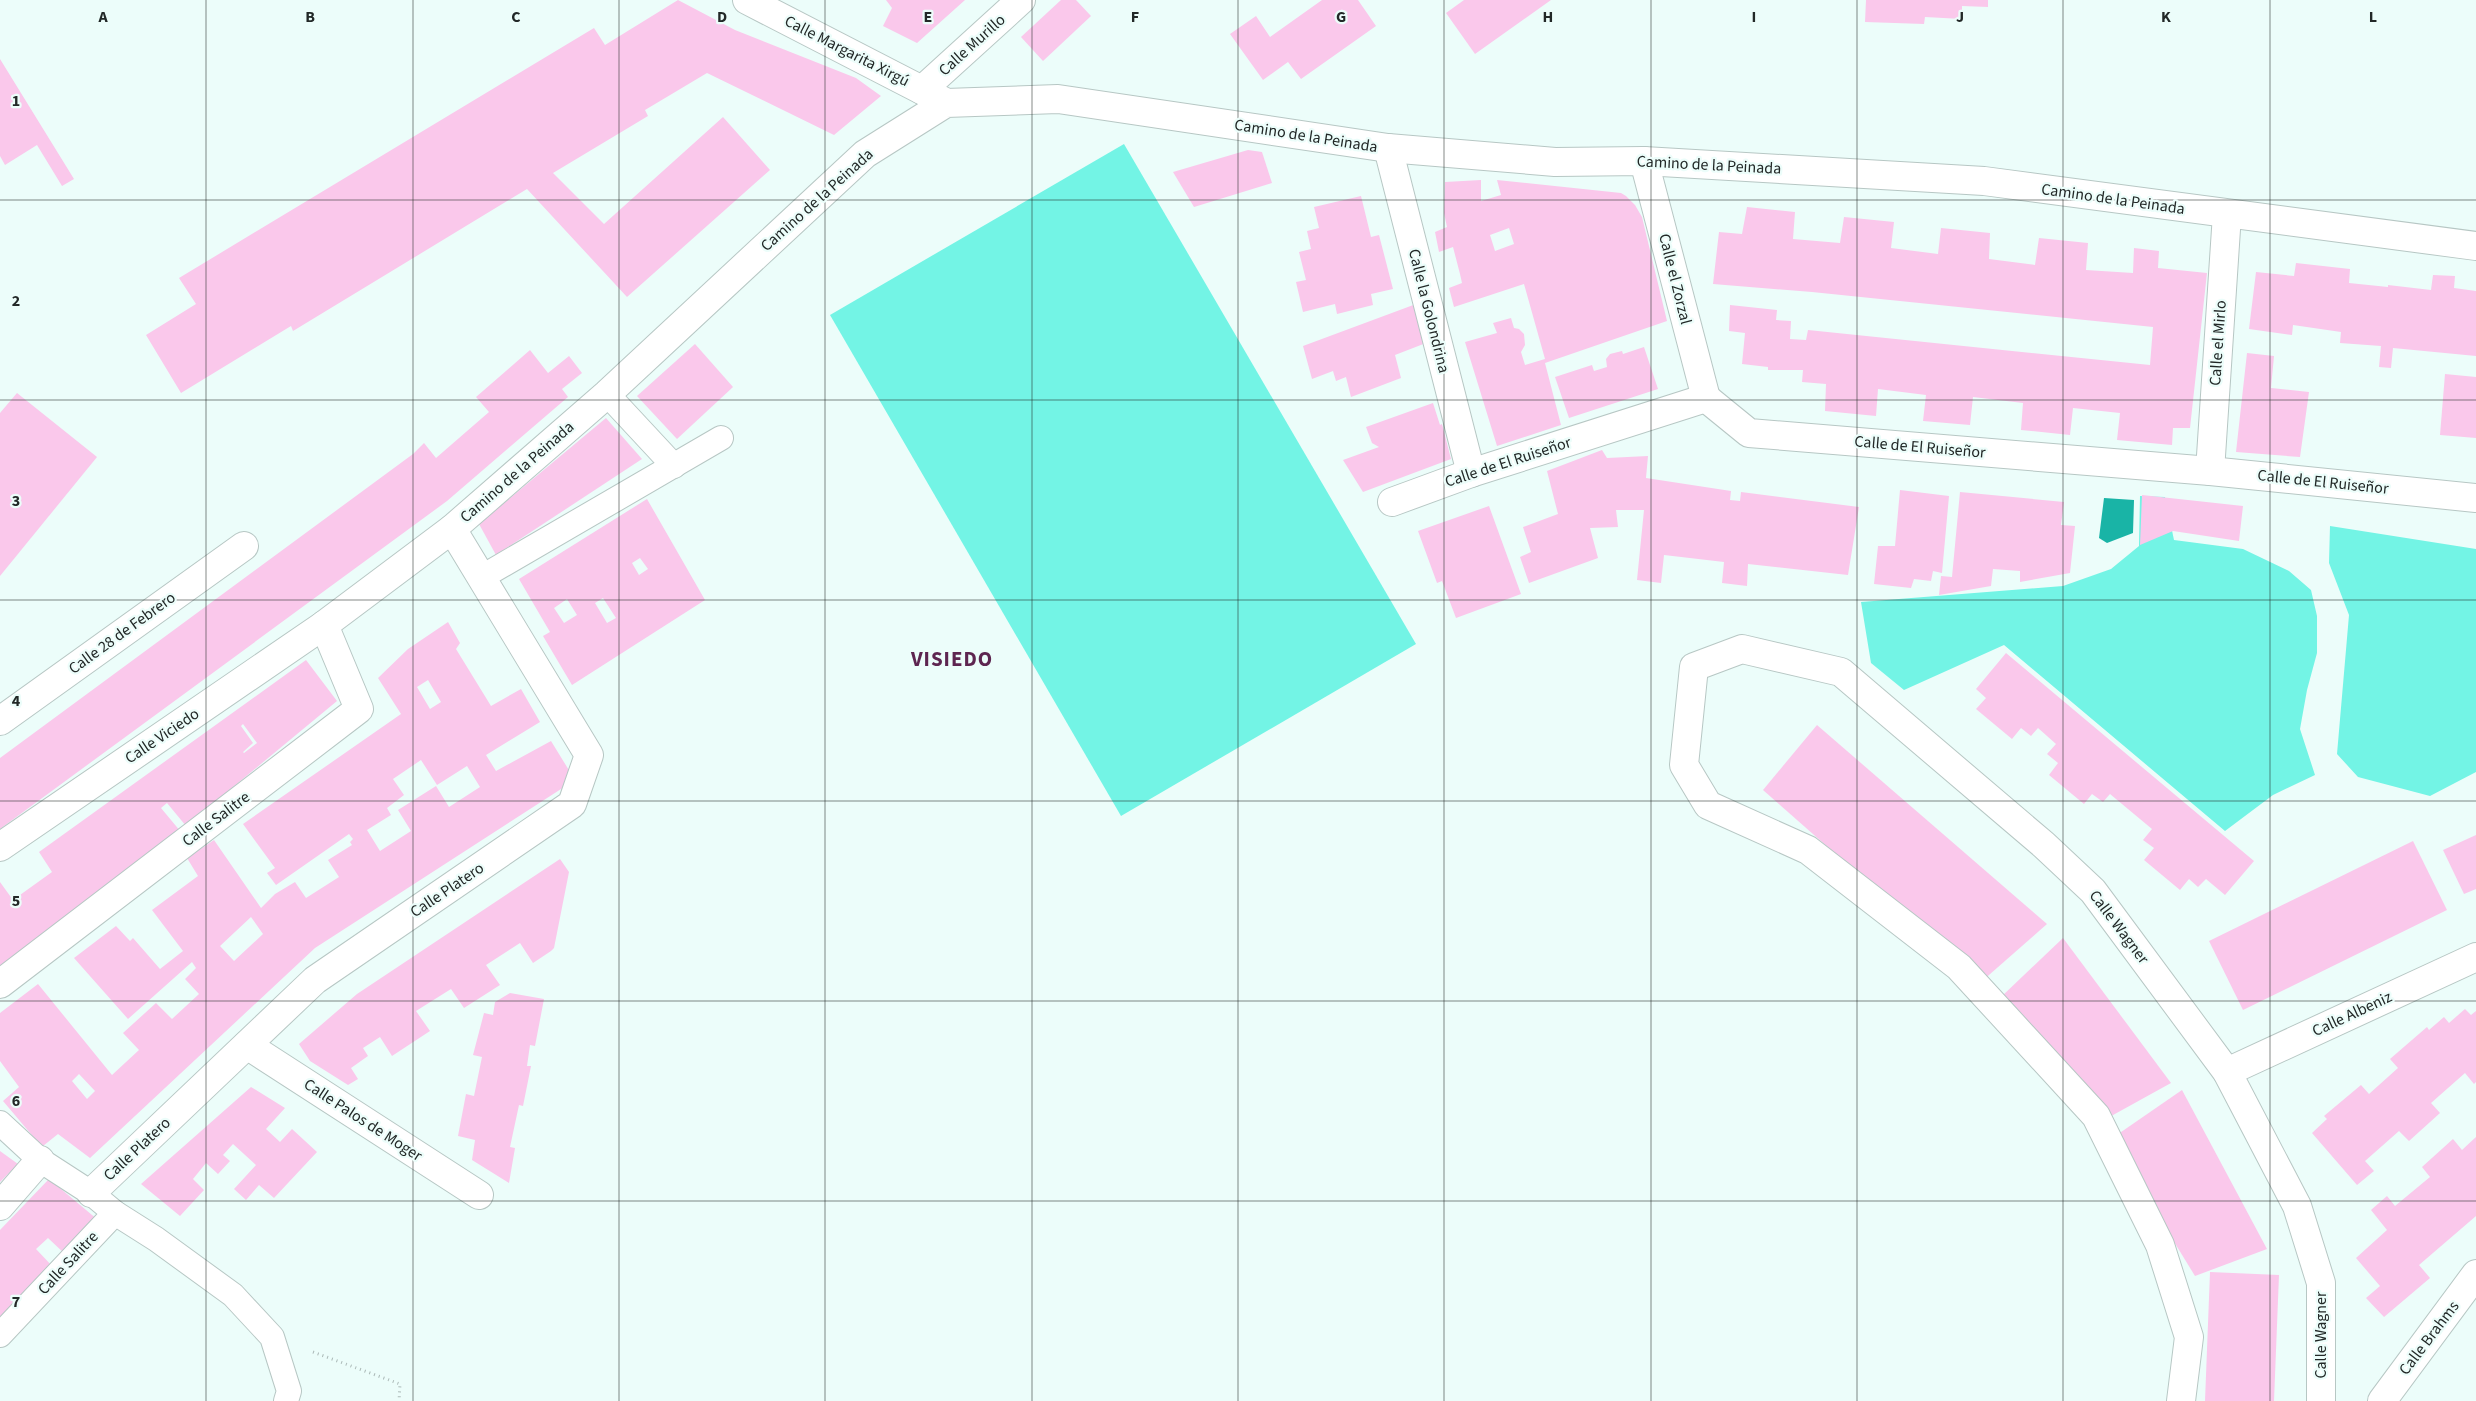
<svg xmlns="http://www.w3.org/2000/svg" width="2476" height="1401" viewBox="0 0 2476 1401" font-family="'Source Sans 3',sans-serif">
  <rect width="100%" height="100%" fill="#ecfdfa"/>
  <g fill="#73f4e5">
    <polygon points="1124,144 1416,644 1121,816 830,315"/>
    <polygon points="2140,496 2165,497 2174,540 2243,549 2289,571 2311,590 2317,616 2317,653 2307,690 2300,729 2315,775 2273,795 2225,831 2004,645 1904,690 1871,663 1861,602 2063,586 2111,569 2139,546"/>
    <polygon points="2330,526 2476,549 2476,772 2430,796 2358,777 2337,754 2349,615 2329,563"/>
  </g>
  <polygon fill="#19b4a6" points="2104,498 2134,500 2133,533 2107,543 2099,538"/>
  <g fill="#fac8eb" fill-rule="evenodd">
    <polygon points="678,0 735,30 856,78 881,96 834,135 707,73 645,110 648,116 553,173 604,224 723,117 770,170 627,297 527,189 293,331 291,326 181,393 146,335 196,304 179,278 594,28 605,45"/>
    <polygon points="886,0 965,0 917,43 883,26 892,8"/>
    <polygon points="1061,0 1076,0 1091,16 1043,61 1021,37"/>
    <polygon points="1322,0 1358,0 1376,26 1301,79 1288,62 1263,80 1230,34 1256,16 1270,37"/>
    <polygon points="1464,0 1551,0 1475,54 1446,13"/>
    <polygon points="1866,0 1988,0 1988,7 1962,6 1962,19 1925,17 1924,24 1865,22"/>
    <polygon points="0,59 74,179 62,186 37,145 5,165 0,156"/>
    <polygon points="1248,150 1262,152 1272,183 1194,207 1173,172"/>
    <path d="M 1481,180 L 1481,201 L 1501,195 L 1497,180 L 1621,193 L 1626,196 L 1635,205 L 1642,217 L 1667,321 L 1545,363 L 1561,425 L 1497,446 L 1465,342 L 1497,333 L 1493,323 L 1511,318 L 1514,328 L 1519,329 L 1524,334 L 1525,345 L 1521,352 L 1525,365 L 1545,359 L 1524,284 L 1454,307 L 1449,288 L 1462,283 L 1460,274 L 1453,247 L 1439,252 L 1435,232 L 1447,227 L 1444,213 L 1445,182 ZM 1509,228 L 1514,244 L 1495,251 L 1490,235 Z"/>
    <polygon points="1361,196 1371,237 1379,235 1393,289 1371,294 1373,305 1337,314 1335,304 1303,312 1296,282 1306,280 1299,252 1311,249 1307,231 1319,228 1314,207"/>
    <polygon points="1747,207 1795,212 1793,239 1840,243 1844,217 1894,222 1891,248 1938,254 1941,228 1990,233 1989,259 2035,265 2039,238 2088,243 2086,270 2133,273 2134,248 2159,251 2158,268 2207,273 2190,428 2173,428 2172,445 2117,440 2120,413 2073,408 2070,435 2021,430 2023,403 1973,397 1970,425 1923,421 1926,395 1878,389 1876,416 1825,411 1826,384 1802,382 1803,370 1768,370 1768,367 1742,364 1745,333 1729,331 1730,305 1777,310 1776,320 1791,321 1790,339 1806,340 1808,330 2150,365 2153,327 1812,292 1713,284 1719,232 1742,234"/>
    <polygon points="2296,263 2350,269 2349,283 2388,287 2388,285 2431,290 2433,275 2455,276 2454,288 2476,291 2476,356 2393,348 2391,368 2379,367 2381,346 2340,343 2341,332 2293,325 2292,335 2249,329 2256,272 2294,276"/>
    <polygon points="1416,304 1426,343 1395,355 1401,378 1351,397 1346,377 1336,381 1333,371 1312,379 1303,346"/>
    <polygon points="695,344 733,387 677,439 637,396"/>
    <polygon points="1644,347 1658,389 1569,418 1555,377 1592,365 1594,371 1607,367 1606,359 1610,354 1622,351 1623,354"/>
    <polygon points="530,350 548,373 569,356 582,373 562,389 568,397 447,501 0,829 0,758 413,454 424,443 436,458 489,412 476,397"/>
    <polygon points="2247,353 2274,356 2271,388 2309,392 2300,457 2236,452"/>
    <polygon points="2445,374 2476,377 2476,438 2440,435"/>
    <polygon points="17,393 97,457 0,576 0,413"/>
    <polygon points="1433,403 1440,425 1442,424 1451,459 1363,492 1343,460 1379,447 1372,443 1366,427"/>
    <polygon points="606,418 642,459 496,555 479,524"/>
    <polygon points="1602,450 1607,458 1648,456 1646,478 1731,491 1730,500 1740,501 1741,492 1859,507 1848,575 1748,564 1747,586 1722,583 1724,562 1664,555 1661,583 1637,580 1644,510 1616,510 1618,527 1590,528 1598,558 1529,583 1520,557 1531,552 1523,527 1558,514 1547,471"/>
    <polygon points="1900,490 1949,496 1942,573 1933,571 1931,581 1914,579 1911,588 1874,584 1878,546 1895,546"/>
    <polygon points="1960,492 2064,502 2061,525 2075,526 2070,573 2020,582 2020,571 1993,569 1991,586 1939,595 1941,576 1952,577"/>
    <polygon points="2142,495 2243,506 2239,541 2173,531 2140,545"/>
    <path d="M 647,499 L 705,600 L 572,685 L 543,636 L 550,632 L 519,579 ZM 640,558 L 648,569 L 639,575 L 632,563 ZM 603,598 L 616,618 L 607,623 L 595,603 ZM 567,599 L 577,615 L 564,623 L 554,608 Z"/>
    <polygon points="1489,506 1521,594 1456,618 1442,581 1437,583 1418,531"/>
    <path d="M 448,622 L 460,643 L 456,649 L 491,706 L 521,689 L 540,722 L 486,755 L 496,771 L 551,741 L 575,780 L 315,948 L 90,1158 L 58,1134 L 43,1146 L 36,1140 L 3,1101 L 19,1087 L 0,1061 L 0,1013 L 38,984 L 112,1075 L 139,1050 L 123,1033 L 156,1003 L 172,1019 L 199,994 L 185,979 L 196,968 L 192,962 L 128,1019 L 74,958 L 116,926 L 130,941 L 133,938 L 160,969 L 183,951 L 152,910 L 198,876 L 187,858 L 214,840 L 261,908 L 275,894 L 295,882 L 306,898 L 339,877 L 328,860 L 352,845 L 350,842 L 353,839 L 349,834 L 276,885 L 267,873 L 275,868 L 243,824 L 401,714 L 378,678 L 408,649 ZM 428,680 L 441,702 L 430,709 L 417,687 ZM 421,760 L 437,785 L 467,766 L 480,787 L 449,807 L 436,786 L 398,810 L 411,831 L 380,851 L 367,830 L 391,815 L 387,808 L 404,795 L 393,779 ZM 251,917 L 263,934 L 234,961 L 220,946 ZM 79,1074 L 95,1091 L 87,1099 L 72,1081 Z"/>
    <polygon points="2006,653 2254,861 2225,895 2206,879 2198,887 2189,879 2180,890 2144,860 2154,848 2143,840 2152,829 2110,794 2103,802 2092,794 2084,804 2049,775 2058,763 2047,754 2056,744 2038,728 2031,736 2021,728 2012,739 1976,709 1986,698 1976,689"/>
    <path d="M 306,660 L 337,701 L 186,826 L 167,803 L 161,808 L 181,832 L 0,966 L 0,882 L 13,900 L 52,872 L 39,852 ZM 243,724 L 257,743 L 244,753 L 243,752 L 253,743 L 241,726 Z"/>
    <polygon points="1817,725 2047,924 1981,982 1763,790"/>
    <polygon points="2476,835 2476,889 2464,894 2443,850"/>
    <polygon points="2413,841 2447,910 2243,1010 2209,941"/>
    <polygon points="560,859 569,872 554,948 551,951 533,963 520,943 486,965 500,985 464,1008 451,989 416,1011 430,1031 392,1056 380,1037 363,1048 368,1056 351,1068 358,1079 348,1085 310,1061 299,1044 357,994"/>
    <polygon points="2063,938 2171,1083 2104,1120 2001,997"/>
    <polygon points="510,993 544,999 535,1046 530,1045 527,1066 531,1066 523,1106 519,1105 510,1147 515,1148 509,1183 472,1160 475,1140 458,1136 466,1094 474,1096 482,1057 473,1055 484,1013 493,1015 495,1002"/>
    <polygon points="2465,1009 2471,1015 2476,1011 2476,1082 2474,1084 2465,1073 2431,1103 2440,1113 2409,1141 2399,1131 2365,1161 2374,1171 2357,1185 2312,1133 2327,1119 2324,1116 2361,1085 2369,1094 2398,1068 2390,1059 2427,1027 2429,1030 2444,1017 2449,1023"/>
    <polygon points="251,1087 285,1108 266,1129 280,1142 292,1129 317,1152 274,1198 259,1185 246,1200 234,1189 256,1165 233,1144 223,1155 230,1161 218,1174 206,1163 193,1179 204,1190 180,1216 141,1184"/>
    <polygon points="2182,1090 2267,1249 2195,1276 2111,1139"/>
    <polygon points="2476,1137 2476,1216 2419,1265 2430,1278 2384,1317 2366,1298 2380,1286 2356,1258 2387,1230 2371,1210 2387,1196 2395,1206 2430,1177 2422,1167 2453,1139 2462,1150"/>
    <polygon points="0,1151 18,1164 0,1182"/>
    <polygon points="49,1179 98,1220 65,1254 48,1238 36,1249 53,1267 0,1320 0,1230"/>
    <polygon points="2210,1272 2279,1275 2274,1401 2205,1401"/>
  </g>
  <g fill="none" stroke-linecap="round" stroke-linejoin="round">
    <g stroke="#b7c7c4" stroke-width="26">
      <g id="service">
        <polyline points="607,394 674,466"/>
        <polyline points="482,577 721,438"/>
        <polyline points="0,1123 40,1160 91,1193 115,1213 156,1239 233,1295 272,1337 289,1391 286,1401"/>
        <polyline points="0,1335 115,1213"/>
      </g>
    </g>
    <g stroke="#b7c7c4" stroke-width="30">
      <g id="minor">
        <polyline points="747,0 943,101"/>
        <polyline points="1388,148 1471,473"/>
        <polyline points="1644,161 1706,398"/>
        <polyline points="1706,398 1749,433 2210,471 2476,498"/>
        <polyline points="2210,471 2227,214"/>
        <polyline points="1392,502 1471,473 1706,398"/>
        <polyline points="0,721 244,546"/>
        <polyline points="0,984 359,709 324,625"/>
        <polyline points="247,1045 479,1195"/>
        <polyline points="2227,1072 2476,957"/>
        <polyline points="91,1193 315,980 572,804 589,755 452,529"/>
        <polyline points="0,1206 40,1160"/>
        <polyline points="2181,1401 2189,1337 2160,1245 2096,1116 1959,967 1808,850 1708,805 1684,765 1694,667 1742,649 1841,672 2044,845 2093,891 2227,1072 2297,1206 2321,1283 2321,1401"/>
        <polyline points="2382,1401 2476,1274"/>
      </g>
    </g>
    <g stroke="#b7c7c4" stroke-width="30">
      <g id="tertiary">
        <polyline points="922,90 1021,0"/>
        <polyline points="0,847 324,625 452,529 607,394 865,154 946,103 1058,99 1388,148 1555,162 1644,161 1984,181 2476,246"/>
      </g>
    </g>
    <polyline stroke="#abb9b7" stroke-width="3" stroke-dasharray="1 4" stroke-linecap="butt" points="313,1352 400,1384 399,1401"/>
    <use href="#service" stroke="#fff" stroke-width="24"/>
    <use href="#minor" stroke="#fff" stroke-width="28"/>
    <use href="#tertiary" stroke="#fff" stroke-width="28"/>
  </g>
  <path fill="none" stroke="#222827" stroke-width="1" stroke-opacity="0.55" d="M 206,0 L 206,1401M 413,0 L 413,1401M 619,0 L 619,1401M 825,0 L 825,1401M 1032,0 L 1032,1401M 1238,0 L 1238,1401M 1444,0 L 1444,1401M 1651,0 L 1651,1401M 1857,0 L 1857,1401M 2063,0 L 2063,1401M 2270,0 L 2270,1401M 0,200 L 2476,200M 0,400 L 2476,400M 0,600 L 2476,600M 0,801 L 2476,801M 0,1001 L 2476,1001M 0,1201 L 2476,1201"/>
  <g text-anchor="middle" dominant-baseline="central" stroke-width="4.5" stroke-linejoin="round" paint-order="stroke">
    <g font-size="16" fill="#222827" stroke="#ecfdfa">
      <text transform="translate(972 45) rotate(-42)">Calle Murillo</text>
      <text transform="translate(847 51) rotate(27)">Calle Margarita Xirgú</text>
      <text transform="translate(1306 136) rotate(9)">Camino de la Peinada</text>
      <text transform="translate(1709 165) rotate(3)">Camino de la Peinada</text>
      <text transform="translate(2113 199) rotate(8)">Camino de la Peinada</text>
      <text transform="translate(817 200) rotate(-42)">Camino de la Peinada</text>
      <text transform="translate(1675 279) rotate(76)">Calle el Zorzal</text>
      <text transform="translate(1429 311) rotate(76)">Calle la Golondrina</text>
      <text transform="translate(2218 343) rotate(-86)">Calle el Mirlo</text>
      <text transform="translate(1920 447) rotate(5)">Calle de El Ruiseñor</text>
      <text transform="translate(1508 462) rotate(-18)">Calle de El Ruiseñor</text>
      <text transform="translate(517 472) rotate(-41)">Camino de la Peinada</text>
      <text transform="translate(2323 482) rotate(6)">Calle de El Ruiseñor</text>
      <text transform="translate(122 633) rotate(-36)">Calle 28 de Febrero</text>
      <text transform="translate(162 736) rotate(-34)">Calle Viciedo</text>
      <text transform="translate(216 819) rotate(-37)">Calle Salitre</text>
      <text transform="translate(447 890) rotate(-34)">Calle Platero</text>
      <text transform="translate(2119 927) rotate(53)">Calle Wagner</text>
      <text transform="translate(2352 1014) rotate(-25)">Calle Albeniz</text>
      <text transform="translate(363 1120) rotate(33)">Calle Palos de Moger</text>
      <text transform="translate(137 1149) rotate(-43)">Calle Platero</text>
      <text transform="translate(68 1263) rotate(-47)">Calle Salitre</text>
      <text transform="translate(2321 1335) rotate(-90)">Calle Wagner</text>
      <text transform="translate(2429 1338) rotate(-53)">Calle Brahms</text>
    </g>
    <g font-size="21" font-weight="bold" letter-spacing="1" fill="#5d2550" stroke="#ecfdfa">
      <text x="952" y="659">VISIEDO</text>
    </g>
  </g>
  <g font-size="16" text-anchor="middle" font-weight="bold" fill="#222827" stroke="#ecfdfa" stroke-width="4.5" stroke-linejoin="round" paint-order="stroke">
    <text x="103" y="22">A</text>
    <text x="310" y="22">B</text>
    <text x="516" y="22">C</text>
    <text x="722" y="22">D</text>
    <text x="928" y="22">E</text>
    <text x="1135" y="22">F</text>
    <text x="1341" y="22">G</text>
    <text x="1548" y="22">H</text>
    <text x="1754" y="22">I</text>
    <text x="1960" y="22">J</text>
    <text x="2166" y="22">K</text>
    <text x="2373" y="22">L</text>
    <text x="16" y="106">1</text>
    <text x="16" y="306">2</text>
    <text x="16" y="506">3</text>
    <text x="16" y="706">4</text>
    <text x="16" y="906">5</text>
    <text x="16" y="1106">6</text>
    <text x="16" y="1307">7</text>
  </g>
</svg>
